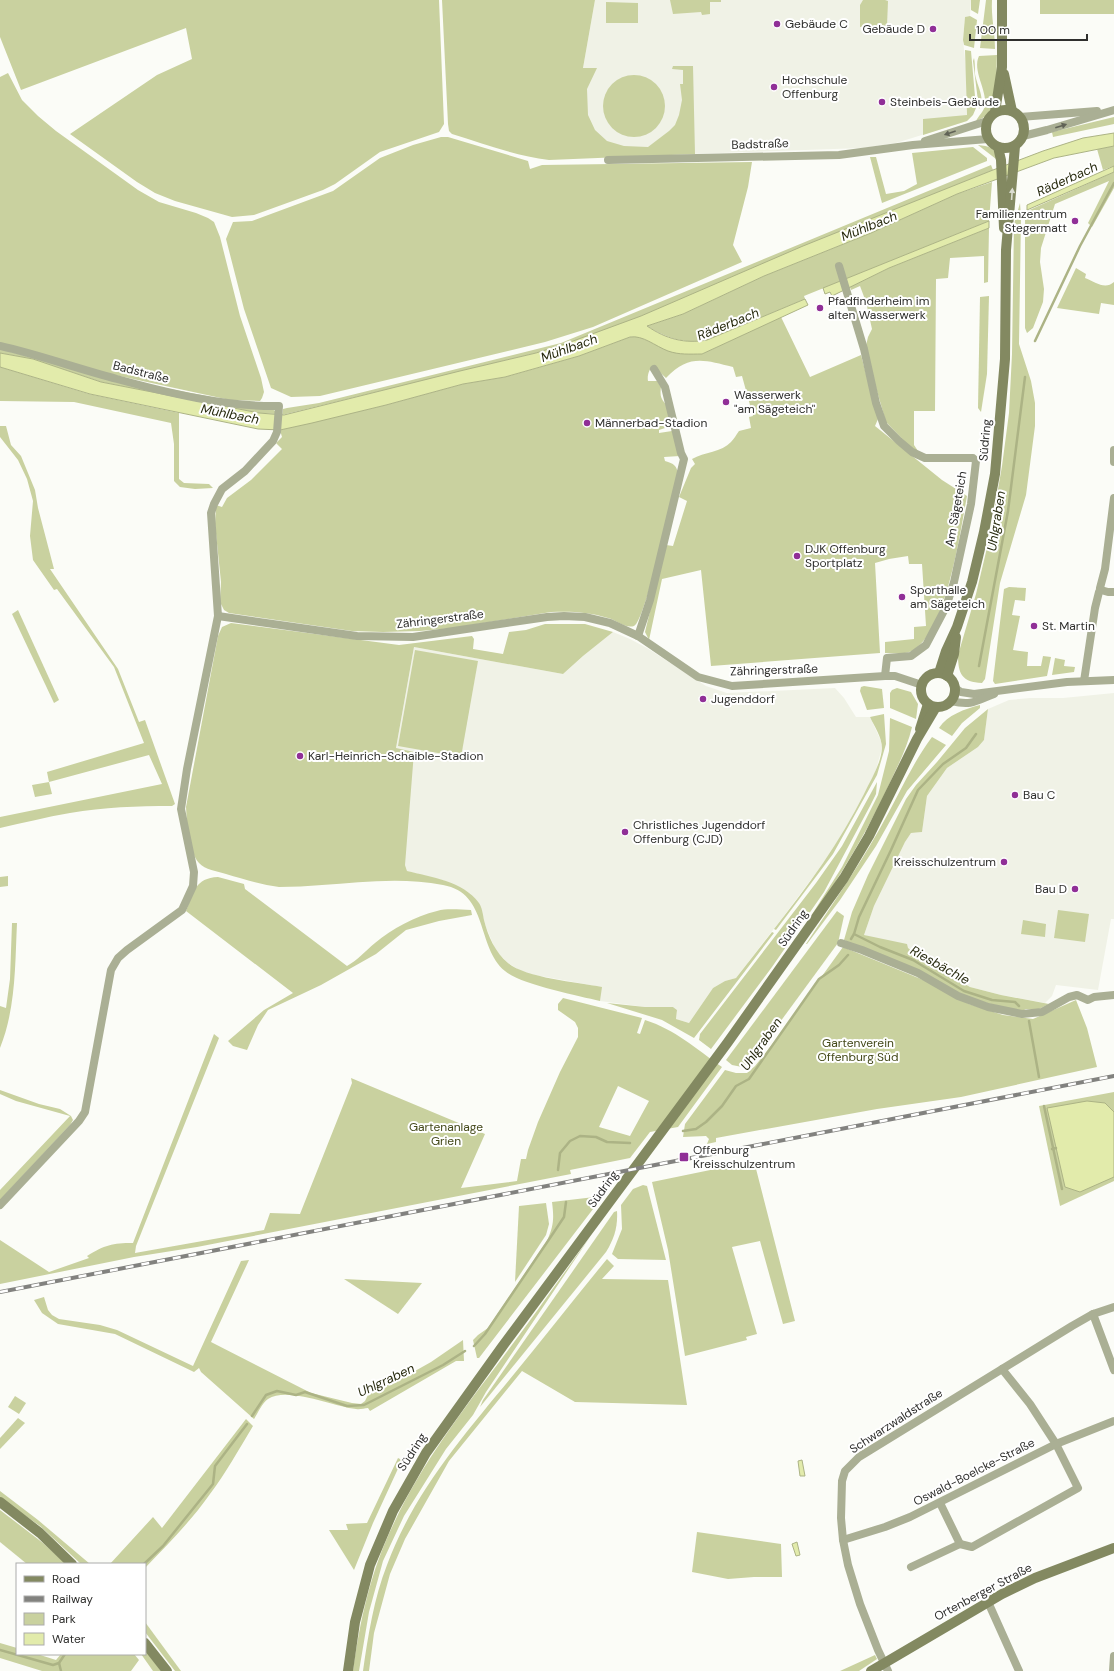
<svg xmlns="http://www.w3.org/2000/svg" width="1114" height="1671" viewBox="0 0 1114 1671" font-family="'DM Sans',sans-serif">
  <rect width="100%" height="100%" fill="#fbfcf7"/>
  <g fill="#f0f2e6">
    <polygon points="595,0 971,0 970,16 965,17 963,40 966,68 967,121 896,143 863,148 603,157 585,124 583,68"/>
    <polygon points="613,632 630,639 647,648 706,686 727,693 835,688 844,698 856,717 870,717 881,741 882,748 875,773 856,811 830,854 783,917 736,978 725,981 713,988 689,1023 676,1019 677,1010 673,1007 645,1007 600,1001 601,987 524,973 508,963 496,951 486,927 479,903 464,890 445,881 407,871 405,865 396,749 414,647 563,674 583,656"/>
    <polygon points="1114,693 1114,919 1111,919 1098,990 1056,985 1052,996 1045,1003 1001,995 970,987 923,960 907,948 864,935 874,906 905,842 911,833 922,832 927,796 947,768 978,747 984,740 988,709 1009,700 1030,698 1063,698"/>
  </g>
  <g fill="#c9d19f" fill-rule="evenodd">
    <polygon points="0,0 439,0 444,124 439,132 380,152 335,184 323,190 254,215 232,217 175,201 155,193 137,182 70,134 157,75 192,59 186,28 21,90 0,37"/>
    <path d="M 442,0 L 595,0 L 583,68 L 597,68 L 587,89 L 588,115 L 595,130 L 607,141 L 624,146 L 648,147 L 669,131 L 675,125 L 679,115 L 682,100 L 680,84 L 683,84 L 683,70 L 672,69 L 673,66 L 693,66 L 695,154 L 549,160 C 516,156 484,144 452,134 L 449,131 L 448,124 Z"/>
    <polygon points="670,0 721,0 721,2 710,2 710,14 702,15 701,12 673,14"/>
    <polygon points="863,0 885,0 888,1 887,26 860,27 860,5"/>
    <polygon points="971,0 980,0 978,14 971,10"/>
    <path d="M 986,0 L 992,0 C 991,17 995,32 995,49 L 980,48 Z"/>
    <rect x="1040" y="0" width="74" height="14"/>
    <polygon points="606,2 638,3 638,23 606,23"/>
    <polygon points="970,16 977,20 974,48 964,45 963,40 965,17"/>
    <polygon points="965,50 971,51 976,108 973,115 967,121 923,135 923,119 967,115"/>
    <path d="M 997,55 C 996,72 999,95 991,110 C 988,116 981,119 976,121 C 978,116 984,112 985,105 C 987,90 972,70 979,56 Z"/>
    <path d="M 974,58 C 975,62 975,69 975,74 C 977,86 986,99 979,109 L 973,61 Z"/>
    <polygon points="8,73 22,100 38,116 56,131 138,190 159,202 196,213 208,218 214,222 220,237 240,316 261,378 264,392 262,398 260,401 230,400 101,372 0,343 0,77"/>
    <circle cx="634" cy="106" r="31"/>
    <polygon points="1114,117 1114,124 1053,137 1052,132"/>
    <polygon points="441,137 448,137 528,161 530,169 542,165 752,162 748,187 733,245 742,262 593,327 545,342 320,396 291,397 271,388 244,309 226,239 233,222 252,221 333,191 380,158 413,145"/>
    <path d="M 978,145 C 989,146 994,147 998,158 L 996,159 Z"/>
    <polygon points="1114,146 1114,166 1103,170 1097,149"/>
    <polygon points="973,147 987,158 987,161 882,203 870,157 876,157 886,194 904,191 917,184 912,153"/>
    <path d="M 991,165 L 993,170 C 930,196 866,220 803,247 C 715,284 628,326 536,353 L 282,415 L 283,409 L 287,408 L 319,403 L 561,343 Z"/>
    <polygon points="1114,172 1114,188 1092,227 1088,223 1109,181 1055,204 1041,248 1040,262 1044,289 1043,302 1033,328 1027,333 1025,328 1025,212"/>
    <path d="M 992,182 L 989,221 L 804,296 L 805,299 L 707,340 C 684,344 667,338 647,326 L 683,314 L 764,276 L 871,233 L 957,194 Z"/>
    <path d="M 1020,203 L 1021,217 L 1019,344 L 1031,381 L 1035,403 L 1035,426 L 1026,495 L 1000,583 L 985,679 L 982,683 C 962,682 958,674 958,655 L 976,594 L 990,535 L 1002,466 L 1009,413 L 1012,354 L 1014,224 Z"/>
    <polygon points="989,228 988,282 984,283 984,256 950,258 948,278 936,279 935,411 914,411 914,445 918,451 912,449 886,422 865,350 868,337 872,329 866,302 860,286 851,290 850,287 889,268"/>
    <path d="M 1076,268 L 1086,274 L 1085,278 C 1095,282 1105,290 1114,282 L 1114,305 L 1101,303 L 1099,314 L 1057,308 Z"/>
    <polygon points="989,296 987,374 981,412 978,408 980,297"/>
    <path d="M 781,317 L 810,377 L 861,355 L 878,419 L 875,426 L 942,480 L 967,496 C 960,533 947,627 915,649 C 907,655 896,653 885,653 L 885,642 L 914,639 L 914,627 L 926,626 L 922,564 L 909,564 L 908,556 L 889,559 L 875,563 L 880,653 L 711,666 L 701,570 L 662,579 L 649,640 L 645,632 L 666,545 L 673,546 L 687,501 L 679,497 L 691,468 L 695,464 L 692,459 C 704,452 722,452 731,442 C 734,439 736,435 739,431 L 751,428 L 749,417 L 753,416 L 742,376 L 736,377 L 733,367 C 704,360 689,354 666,378 L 653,366 C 649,369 647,376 648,381 L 657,381 L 661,387 C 659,401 664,399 668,409 C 670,413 670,419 671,423 L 668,427 L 659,430 L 659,433 L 672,431 L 680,456 L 664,457 L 665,461 C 674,464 677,465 678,475 C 673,493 645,623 634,626 C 626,629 616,620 608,618 C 589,612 571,611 551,612 L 452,628 L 420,631 L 383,632 L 352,631 L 229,613 L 224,610 L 220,602 L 221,582 L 215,524 L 216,505 L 222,507 L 227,498 L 251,480 L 282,449 L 276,443 L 282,437 L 280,430 L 386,405 L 463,384 L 505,377 L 579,356 L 630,337 L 638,336 L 669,351 L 702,354 Z"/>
    <polygon points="0,349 84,372 272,409 275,411 276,414 259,413 101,382 33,359 0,353"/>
    <polygon points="0,367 89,394 179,413 179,479 184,483 209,484 213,488 195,489 180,487 174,481 174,444 171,423 74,402 0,401"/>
    <path d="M 0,426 L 6,426 L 11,445 L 21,456 L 35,490 L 38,508 L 54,569 L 50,569 L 118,669 L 139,722 L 145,720 L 175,804 L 172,806 C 137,806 104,807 70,813 C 46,817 23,823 0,828 L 0,817 L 162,784 L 149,755 L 49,782 L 52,794 L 35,797 L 32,785 L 49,782 L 47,772 L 144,743 L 114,667 L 57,589 L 54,590 L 33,560 L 30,536 L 33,501 L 27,479 L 18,460 L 0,437 Z"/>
    <polygon points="1009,587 1026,588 1025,601 1015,600 1012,615 1020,616 1013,650 1028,652 1027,666 1041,666 1043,656 1051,657 1047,676 995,684 993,681 1004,589"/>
    <polygon points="18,610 59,700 54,703 12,614"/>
    <path d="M 231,623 L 399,645 L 472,636 L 474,639 L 473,649 L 503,654 L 509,632 L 526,630 L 545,624 L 585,624 L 613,632 L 583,656 L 563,674 L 414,647 L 396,748 L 414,752 L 405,865 L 407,871 C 431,877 463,881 479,903 C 482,907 483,915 484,920 C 488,936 495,952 508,963 C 526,978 577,982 602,987 L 600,1001 C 578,996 519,984 505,971 C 476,947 489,893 443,885 C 403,877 362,882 322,885 C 308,886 293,887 279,887 C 262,885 243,879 226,874 C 217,871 205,870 199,863 C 188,850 187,824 186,807 L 218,636 L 222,627 Z"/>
    <polygon points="415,650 478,661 461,757 398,746"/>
    <polygon points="1055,658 1065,660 1064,666 1075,667 1074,672 1052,675"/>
    <polygon points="864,686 882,689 884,708 867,710 860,691 861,687"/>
    <polygon points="897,688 911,692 918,704 916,719 890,708 890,693 892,690"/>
    <path d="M 980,705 L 980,708 L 962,723 L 952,736 L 939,728 C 947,715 965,709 980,705 Z"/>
    <polygon points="988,709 984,740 978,747 947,768 927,796 922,832 911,833 905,842 874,906 864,935 907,944 908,948 923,960 970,987 1001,995 1049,1004 1037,1010 1026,1009 1024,1010 1013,1010 969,998 844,940 852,912 868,875 906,799 916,785 937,762 965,728"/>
    <path d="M 884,714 L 886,744 L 877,775 L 833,854 L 776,930 L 774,929 C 808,886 840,842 864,794 C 871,779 881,764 882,748 C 882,737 874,726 870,717 Z"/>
    <path d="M 890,718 L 912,727 C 907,749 896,769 887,789 C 860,846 828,895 792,946 L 842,867 L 878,795 L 889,751 Z"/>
    <path d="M 932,737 L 946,745 L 907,791 L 876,846 L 840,900 L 807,944 L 806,944 C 831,906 857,869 879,830 C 897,799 911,765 932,737 Z"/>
    <polygon points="877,782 876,794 870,806 824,892 772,967 711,1049 699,1040 700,1034 816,883 842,846"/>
    <polygon points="8,876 8,886 0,887 0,877"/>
    <path d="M 218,877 L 244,884 L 245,889 L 347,966 C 358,960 365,951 375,943 C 392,929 415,916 437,911 C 448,908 460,910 471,910 L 472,915 L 439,921 L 406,930 L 376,954 L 321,985 L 268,1010 L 258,1025 L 247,1050 L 233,1046 L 228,1041 L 264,1010 L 293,993 L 186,911 C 194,892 195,878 218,877 Z"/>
    <polygon points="1058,910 1089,914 1085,942 1054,938"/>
    <polygon points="837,911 844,916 838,943 761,1048 747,1065 742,1067 732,1065 726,1060"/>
    <polygon points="1023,920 1046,924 1045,937 1021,934"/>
    <path d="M 12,923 L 17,923 C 15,965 16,1008 0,1048 L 0,1006 L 6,1008 L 10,979 Z"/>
    <polygon points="772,932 774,933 694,1038 662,1020 607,1003 645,1007 673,1007 677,1010 676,1019 689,1023 713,988 725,981 736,978"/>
    <polygon points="843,947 933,984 969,1004 1003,1015 1033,1019 1076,1000 1087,1028 1097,1067 961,1097 877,1109 716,1138 716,1142 707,1144 709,1139 706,1136 683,1137 685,1124 725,1070 736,1073 747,1073 755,1066 778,1037"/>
    <path d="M 563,998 L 642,1018 L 637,1033 L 640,1034 L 645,1020 C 676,1030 695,1048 722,1067 L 678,1127 L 650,1132 L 630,1158 L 570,1170 L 571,1174 L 197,1247 L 134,1257 L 0,1284 L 0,1240 L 49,1272 L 89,1258 L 87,1256 C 105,1245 112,1243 133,1243 L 214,1034 L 219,1038 L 136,1246 L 135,1253 L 264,1230 L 270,1213 L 300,1214 L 352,1083 L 351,1078 L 485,1134 L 461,1188 L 517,1181 L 521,1159 L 526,1159 L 528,1150 L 538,1122 L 560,1072 L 578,1037 L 578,1028 L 575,1022 L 558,1010 L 558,1004 ZM 618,1086 L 649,1101 L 630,1136 L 599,1127 Z"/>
    <polygon points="0,1090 39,1104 60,1109 71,1116 73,1120 70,1125 0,1200 0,1190 70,1116 16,1101 0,1094"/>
    <polygon points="1114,1092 1114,1181 1060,1206 1039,1106"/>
    <polygon points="754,1161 795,1321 783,1324 760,1241 732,1247 757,1334 746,1337 747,1340 685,1356 668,1250 652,1182"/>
    <polygon points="643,1185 647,1186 666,1260 618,1259 612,1254 622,1229 621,1205 633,1189"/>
    <path d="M 603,1196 L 479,1358 L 477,1358 L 473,1340 L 478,1335 L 488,1328 L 547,1241 C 554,1225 554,1218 552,1202 Z"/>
    <polygon points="546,1203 549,1224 546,1235 515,1282 519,1206"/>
    <path d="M 617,1211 C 618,1227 614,1239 606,1252 L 480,1407 L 483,1400 L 614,1212 Z"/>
    <path d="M 590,1237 L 486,1392 L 473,1415 L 446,1449 L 404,1516 L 383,1561 L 369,1612 L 359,1671 L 353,1671 C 360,1620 371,1570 394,1523 C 422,1463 463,1410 503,1357 C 533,1317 561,1277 590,1237 Z"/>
    <path d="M 607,1259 L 614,1266 L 602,1279 L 668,1280 L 687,1405 L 575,1402 L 522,1371 L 449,1461 L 405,1539 L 390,1574 L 374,1633 L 369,1671 L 363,1671 C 368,1636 374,1598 387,1565 C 413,1494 463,1436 510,1379 C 543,1339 574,1299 607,1259 Z"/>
    <path d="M 249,1260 L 211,1342 L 311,1393 L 352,1403 L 361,1404 L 365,1401 L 369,1393 L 399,1380 L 431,1362 L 463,1340 L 464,1361 L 456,1361 L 370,1411 L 368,1408 C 364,1408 360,1410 356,1409 C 334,1407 288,1386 268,1399 C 262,1403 258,1413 254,1419 L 201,1372 L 199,1368 L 194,1372 L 115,1334 L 58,1324 L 42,1313 L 34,1300 L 44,1297 L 48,1310 L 52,1315 L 59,1319 L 100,1325 L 117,1330 L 193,1366 L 241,1261 Z"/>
    <polygon points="344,1279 422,1283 398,1314"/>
    <polygon points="15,1396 26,1403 19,1414 8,1407"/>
    <polygon points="18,1418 25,1423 0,1449 0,1438"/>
    <path d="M 246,1419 L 253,1426 C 239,1449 226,1473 210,1494 C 191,1521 168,1544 145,1568 L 145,1564 L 110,1564 L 153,1517 L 162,1528 Z"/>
    <polygon points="398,1458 402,1460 373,1523 354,1570 329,1530 348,1530 346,1524 367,1523"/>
    <polygon points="0,1491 38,1520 90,1564 81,1564 40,1526 0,1498"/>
    <polygon points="0,1510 43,1543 66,1564 27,1564 0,1542"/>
    <polygon points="697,1532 781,1544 782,1577 754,1577 728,1579 692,1572"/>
    <polygon points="145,1622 181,1671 175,1671 145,1632"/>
    <polygon points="0,1643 17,1648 17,1654 37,1654 56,1660 61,1654 134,1654 139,1660 131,1671 42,1671 0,1658"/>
    <polygon points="145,1650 161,1671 153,1671 141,1654 145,1654"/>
    <polygon points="875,1655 877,1659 859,1671 840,1671"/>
  </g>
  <g fill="#e2ebab" stroke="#acb385">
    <path d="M 1114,133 L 1114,146 L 1054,158 L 957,194 L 871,233 L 764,276 L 683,314 L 647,326 C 666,339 685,344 707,340 L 805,299 L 808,305 L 702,354 C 690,354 679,355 668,351 C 655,346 643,335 630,337 L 579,356 L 505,377 L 463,384 L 386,405 L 312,423 L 280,430 L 258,429 L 90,394 L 0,367 L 0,353 L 33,359 L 101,382 L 259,413 L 284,415 L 460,371 L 536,353 L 565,344 L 641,316 L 803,246 L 993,170 L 1043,151 L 1083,138 Z"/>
    <polygon points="1114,166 1114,172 1027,210 1027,205"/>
    <polygon points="989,221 989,228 889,268 832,296 830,292 825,294 823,288"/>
    <polygon points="1087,1101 1105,1103 1114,1112 1114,1177 1080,1192 1065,1187 1047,1108"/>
    <polygon points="802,1460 805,1476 800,1476 798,1461"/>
    <polygon points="797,1542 800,1555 796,1556 792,1544"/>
  </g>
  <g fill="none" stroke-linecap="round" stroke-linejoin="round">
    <g stroke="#acb385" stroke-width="2.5">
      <polyline points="1035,341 1080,246 1114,183"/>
      <polyline points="979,666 1008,511 1025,377"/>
      <polyline points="854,934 880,947 913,960 964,991 992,1000 1015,1002 1019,1006"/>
      <polyline points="851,939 854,934 859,917 891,850 918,790 943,764 966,748 976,734"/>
      <polyline points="1029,1021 1039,1077"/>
      <polyline points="1044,1106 1062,1189"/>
      <polyline points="683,1131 696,1129 706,1122 722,1106 736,1086 749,1079 819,979 839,965 848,955"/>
      <polyline points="1052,1149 1056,1148"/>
      <polyline points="558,1170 560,1153 570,1141 580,1136 596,1137 607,1142 630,1143"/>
      <polyline points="474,1346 485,1334 554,1232 564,1217 566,1202"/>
      <polyline points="252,1416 266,1395 277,1391 296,1395 305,1392 347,1406 364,1405 443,1365 465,1351"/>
      <polyline points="144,1564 163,1546 213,1484 215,1466 247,1424"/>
      <polyline points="0,1650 53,1665 59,1663 65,1654"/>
      <polyline points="59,1663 61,1671"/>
    </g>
    <g stroke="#aaaf94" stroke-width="8">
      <polyline points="1020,117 1097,111"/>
      <polyline points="1023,136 1047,130 1114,110"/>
      <polyline points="925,141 987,121"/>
      <polyline points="608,160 839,155 913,145 988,139"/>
      <polyline points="839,266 864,349 876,403 884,426 899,441 912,452 925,458 973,458 976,461 971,504 954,582 946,607 926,645 911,656 887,658 885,676"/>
      <path d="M 0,346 C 40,355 78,369 117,379 C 168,393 226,407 279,406 L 277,432 L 273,441 L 245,471 L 222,489 L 214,504 L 211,513 L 218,616 L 187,769 L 181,809 L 194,872 L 193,886 L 182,910 L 127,950 L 118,958 L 111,970 L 85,1112 L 79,1121 L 0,1205"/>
      <polyline points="1114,450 1114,462"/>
      <polyline points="1100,588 1105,569 1114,498"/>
      <polyline points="1101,590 1108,592 1114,592"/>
      <polyline points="218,616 357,636 413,637 547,617 564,616 585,617 610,623 638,636 698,677 732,686 885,676 895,676 922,685"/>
      <polyline points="638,636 650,600 684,459 681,453 665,387 654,369"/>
      <polyline points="1084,681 1095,608 1099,592"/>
      <polyline points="955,688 961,692 974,694 1067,682 1114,680"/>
      <path d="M 951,701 C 972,706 976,701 994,694"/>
      <polyline points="841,943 862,950 918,973 958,996 988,1007 1022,1014 1042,1012 1069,997 1077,995 1088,1000 1094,997 1114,995"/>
      <polyline points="1093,1314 1114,1370"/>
      <polyline points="940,1503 960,1544 972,1547 1078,1488 1056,1444 1030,1404 1002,1369"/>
      <polyline points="843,1540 885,1527 910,1517 1056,1444 1114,1421"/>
      <polyline points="911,1567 960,1544"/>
      <polyline points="988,1602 1019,1671"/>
      <polyline points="888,1671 878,1650 860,1604 848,1565 843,1540 841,1518 842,1481 845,1471 859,1457 1072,1326 1093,1314 1114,1307"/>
      <polyline points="1113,1671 1114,1656"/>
    </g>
    <g stroke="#838961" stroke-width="10">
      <polyline points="1004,74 1012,111"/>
      <circle cx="1005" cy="129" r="19"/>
      <polyline points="995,112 1002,67 1002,0"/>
      <polyline points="998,147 1001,160 1004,228"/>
      <circle cx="938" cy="690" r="17"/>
      <polyline points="939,673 946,651 957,627 972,582 984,532 995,474 1005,359 1006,250 1015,146"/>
      <polyline points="947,676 954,654 956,637"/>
      <polyline points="920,729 928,704"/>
      <polyline points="0,1502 40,1533 72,1564"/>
      <polyline points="145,1643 167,1671"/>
      <polyline points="348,1671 355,1622 370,1565 393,1511 426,1453 502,1347 728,1042 844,878 869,836 917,739 936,707"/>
      <polyline points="871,1671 1002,1594 1035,1578 1114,1548"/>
    </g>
    <g stroke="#82827f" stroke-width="4">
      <polyline id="rail" points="0,1292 1114,1076"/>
    </g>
    <use href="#rail" stroke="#fff" stroke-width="2.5" stroke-dasharray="8" stroke-linecap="butt"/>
  </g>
  <defs><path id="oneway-solid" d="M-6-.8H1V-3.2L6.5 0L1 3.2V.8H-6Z"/></defs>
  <g fill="#606256">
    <use href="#oneway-solid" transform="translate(1061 126) rotate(-17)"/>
    <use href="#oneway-solid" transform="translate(950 133) rotate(161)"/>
  </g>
  <use fill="#dadcd0" href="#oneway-solid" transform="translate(1012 194) rotate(-86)"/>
  <g fill="#902f97" stroke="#fff" stroke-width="1.5">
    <circle cx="777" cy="24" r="4"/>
    <circle cx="933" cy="29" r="4"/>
    <circle cx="774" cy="87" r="4"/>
    <circle cx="882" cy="102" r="4"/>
    <circle cx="1075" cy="221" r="4"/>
    <circle cx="820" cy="308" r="4"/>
    <circle cx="726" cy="402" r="4"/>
    <circle cx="587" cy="423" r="4"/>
    <circle cx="797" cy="556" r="4"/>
    <circle cx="902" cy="597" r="4"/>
    <circle cx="1034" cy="626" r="4"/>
    <circle cx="703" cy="699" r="4"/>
    <circle cx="300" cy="756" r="4"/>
    <circle cx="1015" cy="795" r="4"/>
    <circle cx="625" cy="832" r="4"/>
    <circle cx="1004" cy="862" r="4"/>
    <circle cx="1075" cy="889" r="4"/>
    <rect x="679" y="1152" width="10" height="10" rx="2"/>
  </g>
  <g text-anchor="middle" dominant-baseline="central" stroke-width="4" stroke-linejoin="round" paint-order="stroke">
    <g font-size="12" fill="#2f2f2d" stroke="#fff" text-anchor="start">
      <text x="785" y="24">Gebäude C</text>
      <text x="925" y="29" text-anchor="end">Gebäude D</text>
      <text x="782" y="80">Hochschule<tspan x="782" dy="14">Offenburg</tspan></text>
      <text x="890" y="102">Steinbeis-Gebäude</text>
      <text x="1067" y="214" text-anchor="end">Familienzentrum<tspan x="1067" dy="14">Stegermatt</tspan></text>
      <text x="828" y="301">Pfadfinderheim im<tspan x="828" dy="14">alten Wasserwerk</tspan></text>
      <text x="734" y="395">Wasserwerk<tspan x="734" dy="14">"am Sägeteich"</tspan></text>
      <text x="595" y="423">Männerbad-Stadion</text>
      <text x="805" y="549">DJK Offenburg<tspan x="805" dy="14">Sportplatz</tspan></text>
      <text x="910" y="590">Sporthalle<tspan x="910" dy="14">am Sägeteich</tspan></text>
      <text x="1042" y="626">St. Martin</text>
      <text x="711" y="699">Jugenddorf</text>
      <text x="308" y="756">Karl-Heinrich-Schaible-Stadion</text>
      <text x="1023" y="795">Bau C</text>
      <text x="633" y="825">Christliches Jugenddorf<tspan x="633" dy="14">Offenburg (CJD)</tspan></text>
      <text x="996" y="862" text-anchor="end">Kreisschulzentrum</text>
      <text x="1067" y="889" text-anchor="end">Bau D</text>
      <text x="693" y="1150">Offenburg<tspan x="693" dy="14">Kreisschulzentrum</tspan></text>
    </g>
    <g font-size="12" fill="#2f2f2d" stroke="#fff">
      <text transform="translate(760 144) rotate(-2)">Badstraße</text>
      <text transform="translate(141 372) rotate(14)">Badstraße</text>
      <text transform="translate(985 440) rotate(-85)">Südring</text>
      <text transform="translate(956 509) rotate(-80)">Am Sägeteich</text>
      <text transform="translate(440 619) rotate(-7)">Zähringerstraße</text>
      <text transform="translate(774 670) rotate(-2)">Zähringerstraße</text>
      <text transform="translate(793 928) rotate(-55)">Südring</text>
      <text transform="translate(603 1189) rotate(-54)">Südring</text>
      <text transform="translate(896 1421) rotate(-33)">Schwarzwaldstraße</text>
      <text transform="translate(412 1452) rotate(-57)">Südring</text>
      <text transform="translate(974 1472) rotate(-27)">Oswald-Boelcke-Straße</text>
      <text transform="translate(983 1592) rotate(-28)">Ortenberger Straße</text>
    </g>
    <g font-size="12" fill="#44491a" stroke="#fff">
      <text x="858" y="1043">Gartenverein<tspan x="858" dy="14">Offenburg Süd</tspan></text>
      <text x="446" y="1127">Gartenanlage<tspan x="446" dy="14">Grien</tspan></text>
    </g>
    <g font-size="13" font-style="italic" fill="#282b0f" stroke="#fff">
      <text transform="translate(1067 179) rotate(-24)">Räderbach</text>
      <text transform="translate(869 226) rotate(-22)">Mühlbach</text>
      <text transform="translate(728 324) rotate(-22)">Räderbach</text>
      <text transform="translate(569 348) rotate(-20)">Mühlbach</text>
      <text transform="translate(230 414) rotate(11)">Mühlbach</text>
      <text transform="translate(996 521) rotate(-81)">Uhlgraben</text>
      <text transform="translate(940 965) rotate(29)">Riesbächle</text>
      <text transform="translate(761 1044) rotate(-55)">Uhlgraben</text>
      <text transform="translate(386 1380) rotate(-25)">Uhlgraben</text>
    </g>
  </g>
  <rect x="16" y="1563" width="130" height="92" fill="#ffffff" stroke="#acacab"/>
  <rect x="24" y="1576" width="20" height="6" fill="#838961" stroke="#acacab"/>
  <text x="52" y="1583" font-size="12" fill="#2f2f2d">Road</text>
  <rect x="24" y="1596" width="20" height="6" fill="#82827f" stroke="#acacab"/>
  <text x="52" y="1603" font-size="12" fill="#2f2f2d">Railway</text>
  <rect x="24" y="1613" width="20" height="12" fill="#c9d19f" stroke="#acacab"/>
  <text x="52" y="1623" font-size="12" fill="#2f2f2d">Park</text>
  <rect x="24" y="1633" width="20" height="12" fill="#e2ebab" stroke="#acacab"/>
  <text x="52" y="1643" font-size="12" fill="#2f2f2d">Water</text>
  <path d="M970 34v6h117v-6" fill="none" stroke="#2f2f2d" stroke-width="2"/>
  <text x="976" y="34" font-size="12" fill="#2f2f2d" stroke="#ffffff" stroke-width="3" paint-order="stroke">100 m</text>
</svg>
